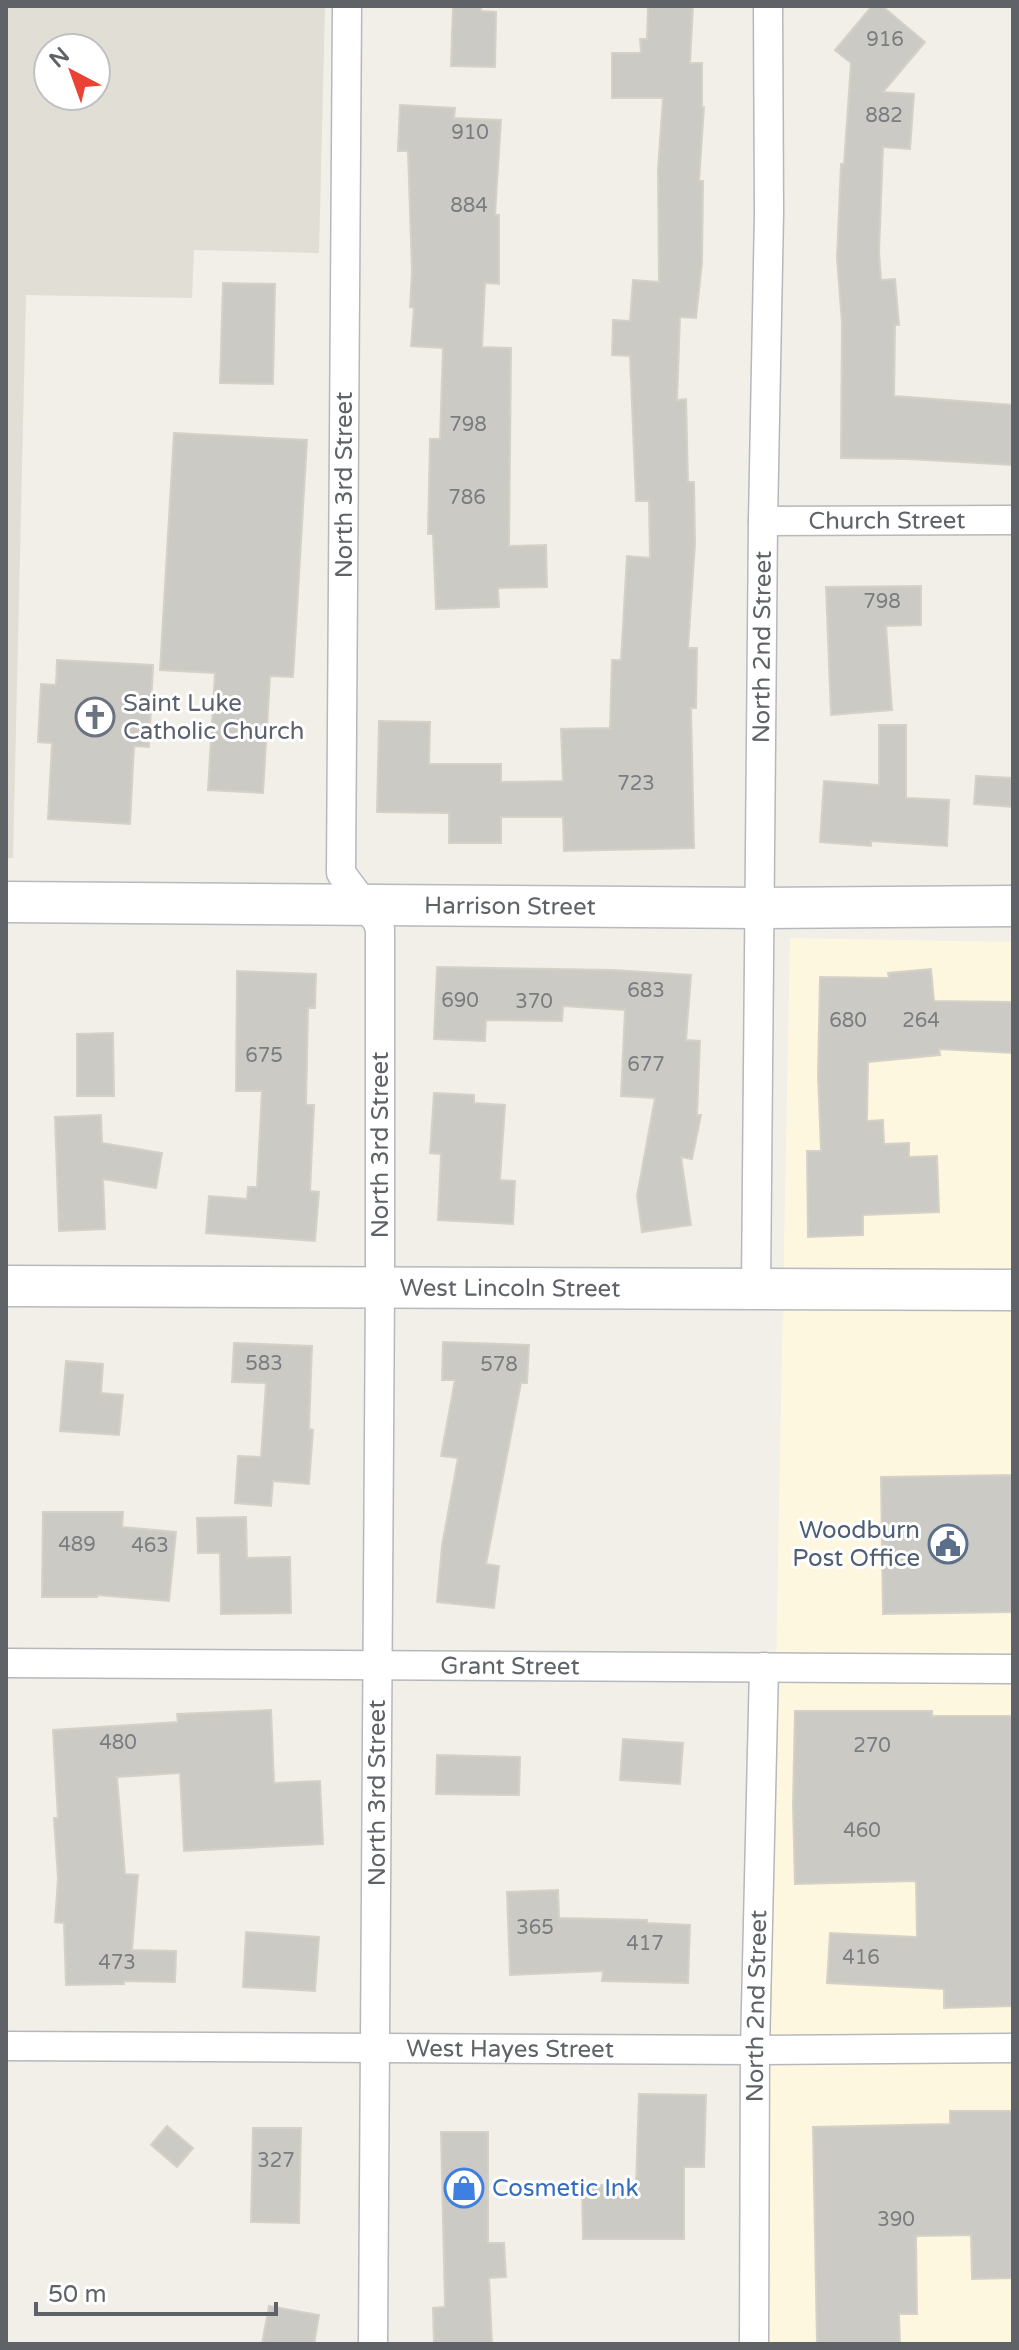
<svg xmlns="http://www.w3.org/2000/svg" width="1019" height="2350" viewBox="0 0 1019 2350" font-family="'Varela Round',sans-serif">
  <rect width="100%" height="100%" fill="#f1efe8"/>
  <polygon fill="#fef7e0" points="790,938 1013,942 1013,2344 763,2344"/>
  <path fill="#e1ded6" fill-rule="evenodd" d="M 6,6 L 325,6 L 319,253 L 194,250 L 192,298 L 26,295 L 13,858 L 6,858 ZM 48,48 L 96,48 L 96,96 L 48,96 Z"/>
  <g fill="#cccac5" stroke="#d6d1c6" stroke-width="2">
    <polygon points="453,6 481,6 481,11 496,12 495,67 451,66"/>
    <polygon points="648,6 693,6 690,63 702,63 702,107 704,107 699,181 703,181 702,262 696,318 680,317 677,400 686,399 688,482 694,482 695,544 688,648 697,648 696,708 691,708 694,848 564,851 563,817 501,817 501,843 449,843 449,813 377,812 379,721 430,722 429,764 501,764 501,782 563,781 561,729 610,728 612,660 621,660 627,556 650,558 649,501 636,501 630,356 612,355 613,320 630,321 633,280 659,282 658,169 663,98 612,98 612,53 641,53 640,39 647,39"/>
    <polygon points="872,6 882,6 925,42 883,92 914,94 910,149 883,147 879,252 881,280 895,279 899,325 895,325 894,396 1013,405 1013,465 908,459 841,458 842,323 837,258 841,164 844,164 851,63 835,50"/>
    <polygon points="400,105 455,108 454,118 501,120 495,215 499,215 499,284 485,283 482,347 511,348 509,546 546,545 547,587 498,588 499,607 436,609 433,534 428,534 430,439 440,439 443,348 411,346 414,308 410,307 412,271 408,151 398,151"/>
    <polygon points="223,283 275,284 273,384 220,383"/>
    <polygon points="174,433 307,440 293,677 270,676 263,793 208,790 215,673 160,670"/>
    <polygon points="921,586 921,625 886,626 892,710 831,715 826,587"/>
    <polygon points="57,660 153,665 149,747 134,746 130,824 48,819 52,743 38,742 41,684 56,685"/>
    <polygon points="879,725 906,725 906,798 949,800 947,846 871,841 871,846 820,842 824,781 879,785"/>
    <polygon points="976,776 1013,778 1013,807 974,804"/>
    <polygon points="437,967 613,970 691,975 686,1040 700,1041 697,1115 701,1115 692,1159 681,1157 691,1225 642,1232 637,1196 655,1098 621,1096 625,1010 563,1006 562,1021 486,1020 485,1041 434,1039"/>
    <polygon points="931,969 934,1001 1013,1002 1013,1053 939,1049 940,1055 868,1062 867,1121 883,1120 884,1144 909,1143 909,1157 937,1156 939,1212 863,1215 863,1235 808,1237 807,1151 821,1151 818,1075 820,977 889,978 888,973"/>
    <polygon points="237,971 316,974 315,1008 308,1008 306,1105 314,1105 310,1191 319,1192 315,1241 206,1233 209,1196 247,1199 248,1187 257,1187 262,1091 236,1091"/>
    <polygon points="113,1033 114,1096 77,1096 77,1034"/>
    <polygon points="434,1093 474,1095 474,1103 505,1105 500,1180 515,1181 513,1224 438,1220 441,1154 430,1153"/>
    <polygon points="101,1115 102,1143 162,1153 156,1188 103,1179 105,1229 59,1231 55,1117"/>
    <polygon points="443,1342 529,1345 527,1383 521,1383 486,1564 499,1566 494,1608 437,1602 442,1546 458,1458 441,1456 455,1380 442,1380"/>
    <polygon points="234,1343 312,1346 309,1429 313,1430 309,1484 273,1481 271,1506 235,1503 238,1456 261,1457 266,1383 232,1382"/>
    <polygon points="66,1361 103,1364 101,1393 123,1395 119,1435 60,1431"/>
    <polygon points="1013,1475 1013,1612 883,1614 881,1477"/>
    <polygon points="43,1512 123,1512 122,1527 176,1532 169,1601 97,1595 97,1597 42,1597"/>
    <polygon points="246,1517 247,1558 290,1557 291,1613 221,1614 220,1553 198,1553 197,1518"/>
    <polygon points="271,1710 274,1783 320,1781 323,1844 184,1851 180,1773 117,1777 125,1874 138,1875 132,1950 176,1951 175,1982 124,1981 124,1984 66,1985 64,1923 55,1922 58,1878 54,1818 58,1818 53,1730 178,1722 177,1714"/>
    <polygon points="795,1711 932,1711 932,1716 1013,1716 1013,2006 944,2008 944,1989 827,1983 830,1933 917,1937 916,1881 795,1884 793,1805"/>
    <polygon points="623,1739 683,1743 680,1784 620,1780"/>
    <polygon points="437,1755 520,1757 519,1795 436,1794"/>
    <polygon points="558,1890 559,1918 647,1920 647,1923 690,1925 688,1983 602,1981 603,1971 510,1975 507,1892"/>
    <polygon points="246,1932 319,1937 315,1991 243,1987"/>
    <polygon points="639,2094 706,2095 704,2167 684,2167 684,2239 583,2239 582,2185 636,2185"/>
    <polygon points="950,2111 1013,2111 1013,2278 972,2279 971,2235 916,2236 917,2314 899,2314 900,2344 817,2344 813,2127 950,2124"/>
    <polygon points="167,2126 193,2148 177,2167 151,2145"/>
    <polygon points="253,2128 301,2128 299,2223 251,2222"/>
    <polygon points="441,2132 488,2132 488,2243 504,2243 506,2277 489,2278 492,2344 434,2344 433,2308 445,2307"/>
    <polygon points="269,2306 319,2315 314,2344 262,2344"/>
  </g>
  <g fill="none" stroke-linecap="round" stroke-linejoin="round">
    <g stroke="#b5b8bc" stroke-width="31">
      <g id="street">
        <polyline points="347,6 341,873 377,921 380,929 380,1287 373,2344"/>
        <path id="s1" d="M 763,521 L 1013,520"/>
        <path id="s2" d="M 756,1289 L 763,521 L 769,213 L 768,6"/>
        <path id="s3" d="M 6,1663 L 1013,1669"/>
        <path id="s4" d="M 6,2046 L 755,2050 L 1013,2048"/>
        <path id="s5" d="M 754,2344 L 755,2050 L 764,1667"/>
      </g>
    </g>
    <g stroke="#b6babf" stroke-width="43">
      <g id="secondary">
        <path id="s6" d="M 6,902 L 758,908 L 1013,906"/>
        <path id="s7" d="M 6,1286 L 1013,1290"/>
      </g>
    </g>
    <use href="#street" stroke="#fff" stroke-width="28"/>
    <use href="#secondary" stroke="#fff" stroke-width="40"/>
  </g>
  <defs>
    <g id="church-ring" transform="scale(2)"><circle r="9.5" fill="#fff" stroke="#6b7280" stroke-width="1.5"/><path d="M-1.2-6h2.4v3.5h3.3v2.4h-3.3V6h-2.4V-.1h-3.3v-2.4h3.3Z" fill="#6b7280"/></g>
    <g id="civic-ring" transform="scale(2)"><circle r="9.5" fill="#fff" stroke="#5c6f8a" stroke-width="1.5"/><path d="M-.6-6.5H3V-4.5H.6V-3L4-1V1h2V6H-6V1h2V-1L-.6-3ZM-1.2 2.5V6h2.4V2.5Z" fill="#5c6f8a"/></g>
    <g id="shop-ring" transform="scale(2)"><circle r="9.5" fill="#fff" stroke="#3f7fe0" stroke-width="1.5"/><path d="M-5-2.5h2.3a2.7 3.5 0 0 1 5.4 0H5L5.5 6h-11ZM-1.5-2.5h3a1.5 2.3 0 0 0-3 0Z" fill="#3f7fe0"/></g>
  </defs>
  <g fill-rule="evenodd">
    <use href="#church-ring" x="95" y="717"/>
    <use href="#civic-ring" x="948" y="1544"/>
    <use href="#shop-ring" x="464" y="2188"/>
  </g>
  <g text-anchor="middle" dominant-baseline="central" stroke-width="6" stroke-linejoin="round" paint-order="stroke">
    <g font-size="20" fill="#7a7d7f">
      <text x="885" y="40">916</text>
      <text x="884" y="116">882</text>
      <text x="470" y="133">910</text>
      <text x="469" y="206">884</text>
      <text x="468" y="425">798</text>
      <text x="467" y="498">786</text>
      <text x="882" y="602">798</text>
      <text x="636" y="784">723</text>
      <text x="646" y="991">683</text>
      <text x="460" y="1001">690</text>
      <text x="534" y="1002">370</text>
      <text x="848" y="1021">680</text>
      <text x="921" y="1021">264</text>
      <text x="264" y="1056">675</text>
      <text x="646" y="1065">677</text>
      <text x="264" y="1364">583</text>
      <text x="499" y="1365">578</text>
      <text x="77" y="1545">489</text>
      <text x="150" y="1546">463</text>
      <text x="118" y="1743">480</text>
      <text x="872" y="1746">270</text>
      <text x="862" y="1831">460</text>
      <text x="535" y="1928">365</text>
      <text x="645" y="1944">417</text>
      <text x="861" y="1958">416</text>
      <text x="117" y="1963">473</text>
      <text x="276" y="2161">327</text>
      <text x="896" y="2220">390</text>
    </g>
    <g font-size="24" fill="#5f6368" stroke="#fff">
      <text transform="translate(344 485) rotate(-90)">North 3rd Street</text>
      <text stroke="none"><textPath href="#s1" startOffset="124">Church Street</textPath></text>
      <text stroke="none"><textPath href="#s2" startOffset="642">North 2nd Street</textPath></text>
      <text stroke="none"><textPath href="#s6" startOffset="504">Harrison Street</textPath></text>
      <text transform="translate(380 1145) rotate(-90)">North 3rd Street</text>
      <text stroke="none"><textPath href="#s7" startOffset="504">West Lincoln Street</textPath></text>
      <text stroke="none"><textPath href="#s3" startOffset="504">Grant Street</textPath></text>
      <text transform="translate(377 1793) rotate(-90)">North 3rd Street</text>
      <text stroke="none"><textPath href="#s5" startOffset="338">North 2nd Street</textPath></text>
      <text stroke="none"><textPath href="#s4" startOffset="504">West Hayes Street</textPath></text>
    </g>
    <g font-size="24" fill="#5b616d" stroke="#fff" text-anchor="start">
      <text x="123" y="703">Saint Luke<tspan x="123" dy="28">Catholic Church</tspan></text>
    </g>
    <g font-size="24" fill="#4e5e75" stroke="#fff" text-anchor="end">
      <text x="920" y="1530">Woodburn<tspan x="920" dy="28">Post Office</tspan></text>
    </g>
    <g font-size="24" fill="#366cbe" stroke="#fff" text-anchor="start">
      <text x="492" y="2188">Cosmetic Ink</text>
    </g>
  </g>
  <rect width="1019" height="2350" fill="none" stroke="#5f6368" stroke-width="16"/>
  <g transform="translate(72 72) rotate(319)"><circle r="38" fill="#ffffff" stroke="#bfc1c3" stroke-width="2"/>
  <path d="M0-6L14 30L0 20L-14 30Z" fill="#ea4335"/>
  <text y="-12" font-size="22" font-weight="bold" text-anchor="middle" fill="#5f6368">N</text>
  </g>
  <path d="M36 2302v12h240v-12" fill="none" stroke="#5f6368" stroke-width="4"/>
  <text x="48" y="2302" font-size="24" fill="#5f6368" stroke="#ffffff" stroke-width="6" paint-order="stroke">50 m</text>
</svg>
